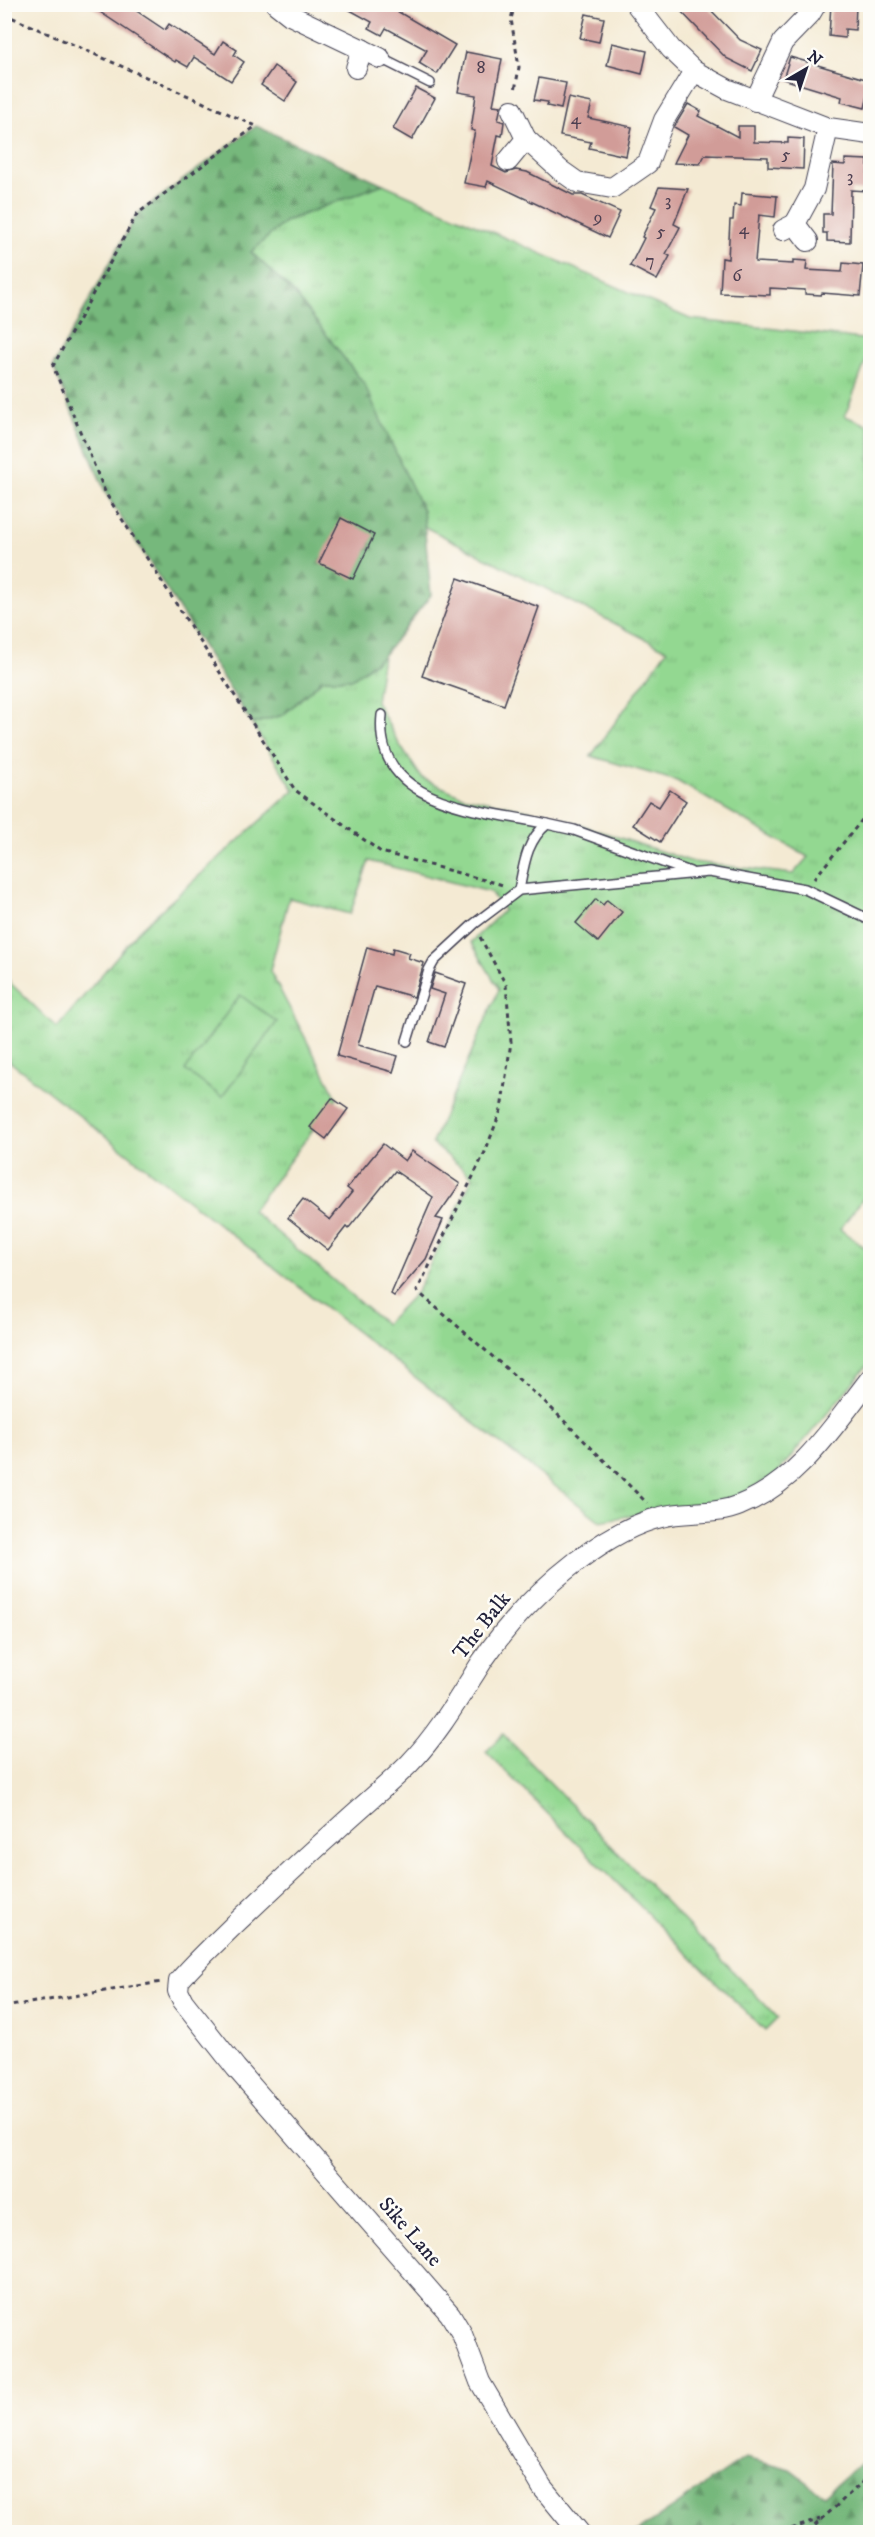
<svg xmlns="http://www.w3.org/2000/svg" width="875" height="2537" viewBox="0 0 875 2537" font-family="'IM FELL DW Pica',serif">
  <defs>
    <pattern id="grass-tufts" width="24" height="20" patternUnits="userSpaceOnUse" patternTransform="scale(1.5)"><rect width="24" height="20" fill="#93d891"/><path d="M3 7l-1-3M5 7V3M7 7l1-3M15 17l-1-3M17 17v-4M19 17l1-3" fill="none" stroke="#7eb97e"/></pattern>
    <pattern id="forest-firs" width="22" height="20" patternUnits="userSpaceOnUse" patternTransform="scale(1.5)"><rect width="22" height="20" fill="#76b87b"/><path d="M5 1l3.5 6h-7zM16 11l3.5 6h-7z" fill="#609566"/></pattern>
  </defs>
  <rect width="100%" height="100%" fill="#fdfcf7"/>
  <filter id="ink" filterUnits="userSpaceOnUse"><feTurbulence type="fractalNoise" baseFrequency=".0167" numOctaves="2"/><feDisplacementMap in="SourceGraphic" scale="12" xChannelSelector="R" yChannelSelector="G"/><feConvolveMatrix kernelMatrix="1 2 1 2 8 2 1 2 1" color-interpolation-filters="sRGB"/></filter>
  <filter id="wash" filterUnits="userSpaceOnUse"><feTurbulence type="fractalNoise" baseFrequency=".008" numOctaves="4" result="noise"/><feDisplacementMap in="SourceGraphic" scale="24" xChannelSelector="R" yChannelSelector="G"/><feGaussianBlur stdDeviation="1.35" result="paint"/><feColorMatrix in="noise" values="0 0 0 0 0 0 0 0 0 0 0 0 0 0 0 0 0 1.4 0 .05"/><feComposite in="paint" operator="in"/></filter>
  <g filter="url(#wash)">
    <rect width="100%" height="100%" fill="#f4ead3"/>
    <g fill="url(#grass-tufts)" stroke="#5a7d66" stroke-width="1.5" fill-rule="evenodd">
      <path d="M 383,184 L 690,319 L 870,340 L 870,350 L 845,416 L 870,426 L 870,1189 L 840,1229 L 870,1252 L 870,1362 L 775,1476 L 735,1497 L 600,1521 L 5,1058 L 4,977 L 57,1028 L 139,930 L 294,790 L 252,724 L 283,715 L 323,679 L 352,679 L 383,656 L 376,701 L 399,744 L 422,778 L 462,796 L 551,815 L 693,862 L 793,874 L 808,857 L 677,781 L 591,756 L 667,650 L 425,527 L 423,511 L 295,294 L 251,252 L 286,221 ZM 369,861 L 490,892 L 504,910 L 471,942 L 499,989 L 432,1143 L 473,1177 L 417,1291 L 385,1324 L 252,1211 L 337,1098 L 270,971 L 289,898 L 350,914 Z"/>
      <polygon points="503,1734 778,2018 765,2031 486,1752"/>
    </g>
    <g fill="url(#forest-firs)" stroke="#4c6d5b" stroke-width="1.5">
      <polygon points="256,126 383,184 286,221 251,252 295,294 364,384 423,511 431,595 383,656 352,679 323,679 283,715 252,724 106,494 53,366 137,214"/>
      <polygon points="870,2455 870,2531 867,2528 864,2532 637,2532 745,2458 791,2470 824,2495"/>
    </g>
    <polygon fill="#93d891" stroke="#5a7d66" stroke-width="1.5" points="240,995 277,1022 222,1097 185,1070"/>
    <g id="blocks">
      <g fill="#d19c98">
        <polygon points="88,4 126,4 165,30 169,24 215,54 223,41 237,50 234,55 244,62 231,81 194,57 188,67 176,60 175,62"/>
        <polygon points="339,4 385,4 455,45 437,74 419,63 427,50 386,28 382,35 369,28 372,22"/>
        <polygon points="674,4 705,4 740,40 762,50 752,71 726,58"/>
        <polygon points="831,4 856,4 855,30 845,29 845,38 829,36"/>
        <polygon points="586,14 604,18 599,42 580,38"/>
        <polygon points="612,43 647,51 642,74 607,65"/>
        <polygon points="466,52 502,59 493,105 501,106 498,120 504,122 502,136 498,135 492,166 506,173 516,170 527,172 573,195 582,195 620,212 608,238 488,181 486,187 464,183 475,131 471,130 476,95 458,92"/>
        <polygon points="790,57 869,80 867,86 870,87 865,108 841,102 842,97 783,79"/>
        <polygon points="274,66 297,82 285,101 261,85"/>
        <polygon points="539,78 566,83 561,109 547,106 548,102 534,100"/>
        <polygon points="416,88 435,98 412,140 393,129"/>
        <polygon points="568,98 592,103 588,118 632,127 626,156 589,148 591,142 560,136"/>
        <polygon points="688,104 701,111 698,116 738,137 738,126 754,126 754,142 788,143 788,138 804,139 803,169 768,167 768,157 705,155 700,164 674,163 688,135 674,127"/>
        <polygon points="845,159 868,160 867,191 851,190 850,242 827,241 827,233 823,233 823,214 831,214 833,164 845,165"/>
        <polygon points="659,187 688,189 674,224 680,227 666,254 670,256 657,280 630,266 644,238 642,237 656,208 651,206"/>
        <polygon points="742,193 777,196 775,217 759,215 755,262 793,264 793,260 807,261 806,270 842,272 843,263 863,265 860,296 822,293 821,295 805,294 805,290 770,288 770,295 720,293 722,258 728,259 730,220 733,220 734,205 741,206"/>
        <polygon points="341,518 374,535 353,579 319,563"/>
        <polygon points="458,578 539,607 504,705 422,676"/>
        <polygon points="670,790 686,801 660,842 633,825 649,801 659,807"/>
        <polygon points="596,899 603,905 607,900 622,912 598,942 576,923"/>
        <polygon points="367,947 392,954 393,948 410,953 408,958 424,963 414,997 375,986 358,1045 398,1056 393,1072 337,1056"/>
        <polygon points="435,973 466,984 444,1047 429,1042 445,994 430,989"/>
        <polygon points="332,1098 348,1109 326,1139 310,1127"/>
        <polygon points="383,1144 405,1161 412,1151 460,1184 436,1218 443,1220 426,1259 394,1296 391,1294 433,1197 395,1171 348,1229 346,1227 328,1250 288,1218 303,1199 330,1220 352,1192 347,1188"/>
      </g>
    </g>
  </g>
  <g filter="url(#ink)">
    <use href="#blocks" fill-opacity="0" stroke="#424052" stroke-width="1.5"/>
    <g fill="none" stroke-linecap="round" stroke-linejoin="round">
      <g stroke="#424052" stroke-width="12">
        <g id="service">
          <polyline points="380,58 430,83"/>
          <path d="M 382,715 C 373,808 483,809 547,824"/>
          <path d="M 519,890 C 524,865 526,841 547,824 L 574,830 L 690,872"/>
          <polyline points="407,1041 429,970 434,961 474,924 519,890 709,872 805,889 870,920"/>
        </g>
      </g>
      <g stroke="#424052" stroke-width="22">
        <g id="minor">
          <polyline points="276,4 290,15 380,58"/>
          <polyline points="636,4 671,49 694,71 727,89 828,128 870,134"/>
          <polyline points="356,68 362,49"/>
          <polyline points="755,101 783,42 810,14 816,4"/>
          <polyline points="526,139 560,170 577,182 612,188 648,163 664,120 694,71"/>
          <polyline points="508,161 526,139 512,110"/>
          <polyline points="795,224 814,189 828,128"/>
          <polyline points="783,230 795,224 808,241"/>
          <path d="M 579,2532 L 542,2487 L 480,2382 L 462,2334 L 450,2314 L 236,2068 L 183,2001 L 178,1991 L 179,1981 C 196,1961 216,1943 235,1924 C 267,1894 299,1863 332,1834 C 357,1810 385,1788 409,1764 C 439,1733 460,1696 483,1660 C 508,1623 542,1588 577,1561 C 601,1543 631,1524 661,1517 C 686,1510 714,1516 740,1505 C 798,1482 834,1426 870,1379"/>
        </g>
      </g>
      <g stroke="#424052" stroke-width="3" stroke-dasharray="4.5 4.5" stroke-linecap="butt">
        <polyline points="515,4 511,19 519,67 515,91"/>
        <polyline points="4,14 256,126 137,214 53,366 106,494 295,790 381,852 503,885"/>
        <polyline points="814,879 870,810"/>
        <polyline points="480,937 506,985 511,1042 501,1110 485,1152 417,1291 545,1402 647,1503"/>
        <polyline points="4,2007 162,1982"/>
        <polyline points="783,2532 820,2519"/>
        <polyline points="808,2532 870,2475"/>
      </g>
      <use href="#service" stroke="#fff" stroke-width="9"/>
      <use href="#minor" stroke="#fff" stroke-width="20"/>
    </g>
  </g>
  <g text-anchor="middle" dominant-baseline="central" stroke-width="5" stroke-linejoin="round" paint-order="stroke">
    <g font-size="18" fill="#4e4052">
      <text x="481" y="68">8</text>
      <text x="576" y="119">4</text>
      <text x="786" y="155">5</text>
      <text x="850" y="177">3</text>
      <text x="668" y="201">3</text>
      <text x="598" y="218">9</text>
      <text x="744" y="229">4</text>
      <text x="661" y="232">5</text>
      <text x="650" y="261">7</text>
      <text x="737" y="276">6</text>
    </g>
    <g font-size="21" fill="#22223b" stroke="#fdfcf7">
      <text transform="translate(482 1626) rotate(-52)">The Balk</text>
      <text transform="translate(410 2232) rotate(49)">Sike Lane</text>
    </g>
  </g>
  <rect width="875" height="2537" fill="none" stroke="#fdfcf7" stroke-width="24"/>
  <g transform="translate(806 69) rotate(39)" stroke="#fdfcf7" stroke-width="4.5" paint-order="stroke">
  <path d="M0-4.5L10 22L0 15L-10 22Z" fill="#22223b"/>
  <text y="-9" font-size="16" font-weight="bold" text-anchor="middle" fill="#22223b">N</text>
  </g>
</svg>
